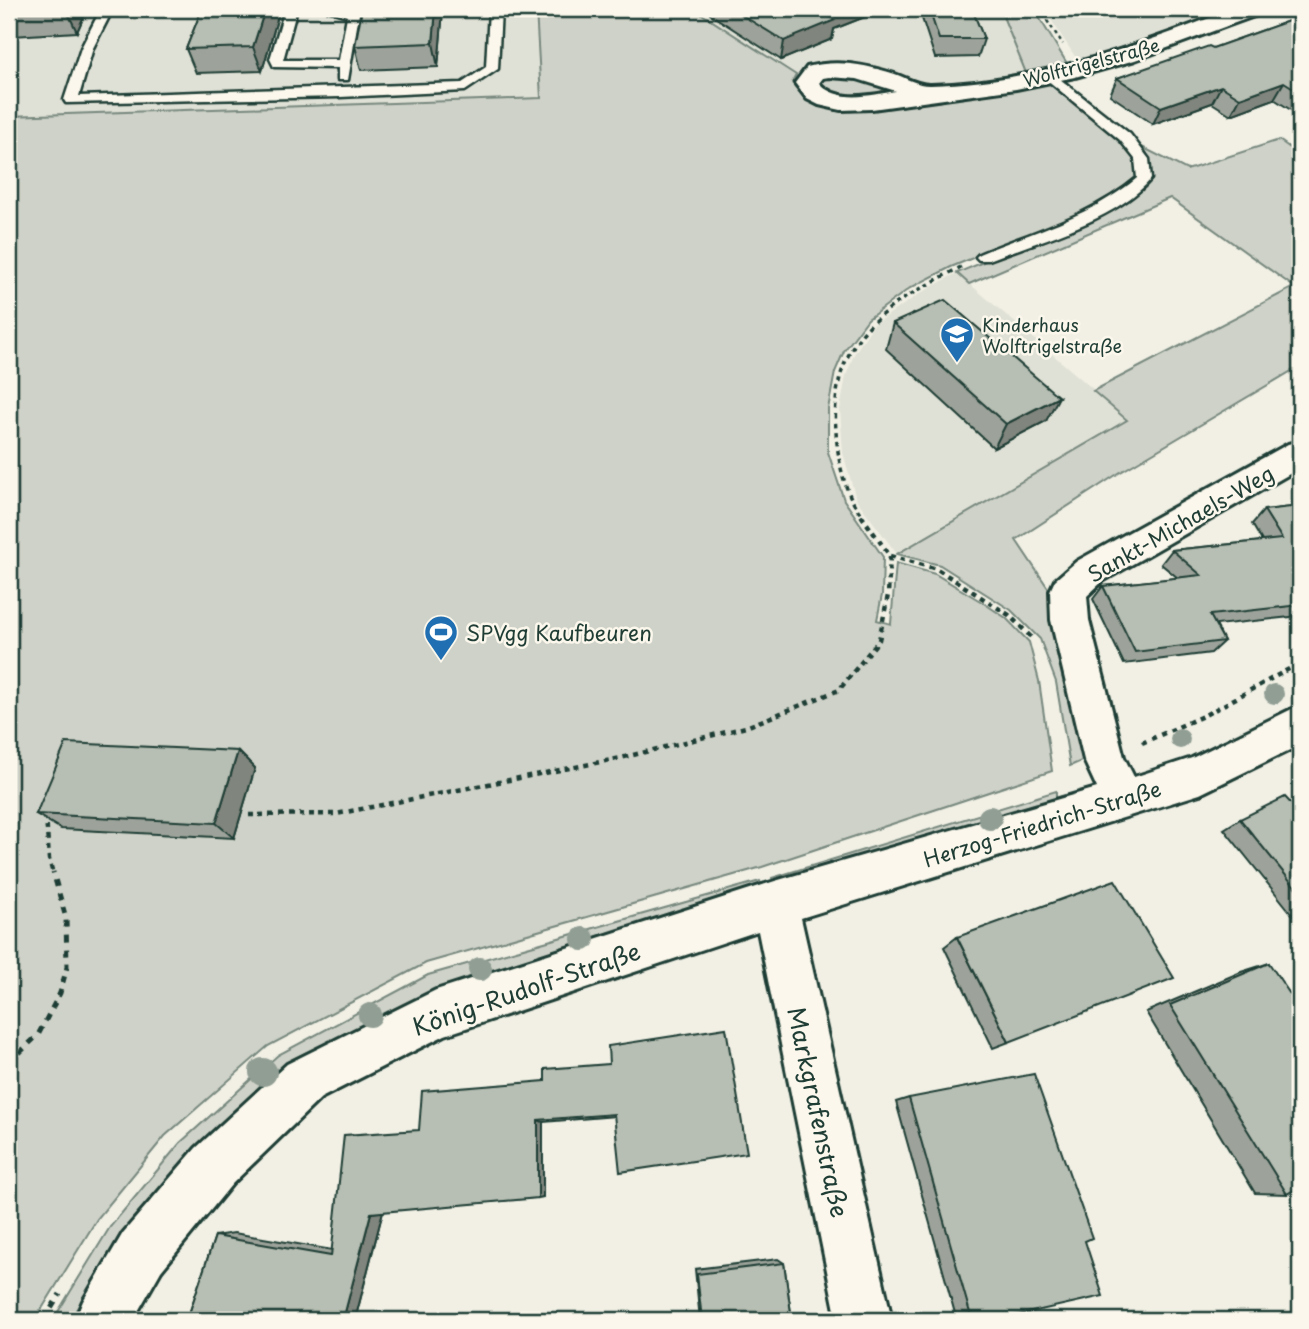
<svg xmlns="http://www.w3.org/2000/svg" width="1309" height="1329" viewBox="0 0 1309 1329" font-family="'Playpen Sans',sans-serif">
  <rect width="100%" height="100%" fill="#f2f0e5"/>
  <filter id="ink" filterUnits="userSpaceOnUse"><feTurbulence type="fractalNoise" baseFrequency=".0143" numOctaves="2"/><feDisplacementMap in="SourceGraphic" scale="14" xChannelSelector="R" yChannelSelector="G"/><feConvolveMatrix kernelMatrix="1 2 1 2 8 2 1 2 1" color-interpolation-filters="sRGB"/></filter>
  <g filter="url(#ink)">
    <g fill="#e0e1d6">
      <polygon points="11,9 536,9 542,98 9,116 9,12"/>
      <polygon points="704,9 1000,9 1026,73 986,81 927,87 857,62 829,61 805,67 796,75 697,11"/>
      <polygon points="1044,9 1196,9 1205,21 1175,34 1080,64"/>
      <polygon points="957,273 1128,419 897,554 856,499 843,453 840,409 846,376 854,354 874,324 924,291"/>
    </g>
    <g fill="#cfd2c8" stroke="#77887e" stroke-width="2">
      <path d="M 536,9 L 694,9 L 796,75 L 792,83 C 809,107 823,108 851,111 L 1050,80 L 1119,137 L 1135,158 L 1137,177 L 1127,189 L 1106,203 L 951,267 L 910,288 L 868,319 L 844,351 L 835,372 L 828,409 L 828,452 L 844,500 L 883,557 L 882,595 L 877,620 L 891,624 L 896,563 L 935,574 L 982,602 L 1006,618 L 1029,642 L 1039,681 L 1052,771 L 762,867 L 426,963 L 268,1046 L 165,1136 L 97,1219 L 35,1320 L 9,1320 L 9,116 L 541,98 Z"/>
      <polygon points="1000,9 1034,9 1068,65 1026,73"/>
      <path d="M 835,73 L 873,79 L 890,90 C 858,96 844,105 817,84 L 823,77 Z"/>
      <polygon points="1279,140 1300,155 1300,366 1119,473 1016,540 1056,600 1093,756 1070,766 1056,682 1040,639 1011,610 940,565 897,554 1127,420 1093,391 1294,287 1170,198 969,284 957,273 1115,207 1139,193 1150,182 1149,158 1144,148 1187,170"/>
      <polygon points="1056,791 1056,803 776,890 772,878"/>
      <polygon points="760,881 764,893 433,990 285,1065 194,1150 120,1236 70,1320 53,1320 110,1227 180,1143 278,1055 428,975"/>
    </g>
    <g fill="none" stroke-linecap="round" stroke-linejoin="round">
      <g stroke="#1f3d34" stroke-width="5">
        <g id="lane">
          <polygon points="101,9 113,9 93,48 79,96 462,83 486,67 489,9 501,9 498,69 465,91 340,97 66,103 64,100 81,48"/>
          <polygon points="285,9 300,9 296,12 283,60 339,60 347,16 324,9 357,11 359,14 348,80 338,80 338,68 274,67 270,59"/>
          <path d="M 1051,72 L 1130,134 L 1149,159 L 1151,179 C 1117,220 1038,241 989,260 L 979,260 L 976,257 L 979,254 C 1032,232 1092,216 1137,178 L 1135,159 L 1120,140 L 1046,79 L 1045,76 Z"/>
        </g>
      </g>
      <g stroke="#1f3d34" stroke-width="6">
        <g id="street">
          <path d="M 1233,9 L 1263,9 L 1260,14 L 1235,23 L 1135,60 L 1075,77 L 1016,89 L 872,109 L 841,110 L 819,105 L 807,99 L 795,83 L 807,67 C 837,59 866,65 895,74 C 906,78 919,86 931,85 C 1036,82 1136,47 1233,9 ZM 829,77 L 857,79 L 896,91 C 871,95 838,104 819,83 L 823,78 Z"/>
          <polygon points="1300,441 1300,468 1103,581 1087,596 1089,620 1124,757 1134,777 1192,758 1300,705 1300,745 1200,794 801,918 892,1320 837,1320 758,931 445,1035 321,1098 232,1184 161,1271 133,1320 75,1320 83,1301 123,1233 196,1148 287,1064 436,990 775,881 1097,788 1084,760 1051,620 1050,591 1055,580 1077,561 1288,444"/>
        </g>
      </g>
      <polyline stroke="#1f3d34" stroke-width="2.5" stroke-dasharray="3.5 3.5" stroke-linecap="butt" points="1039,9 1063,44"/>
      <path stroke="#1f3d34" stroke-width="3.5" stroke-dasharray="4.5 4.5" stroke-linecap="butt" d="M 860,513 C 843,490 838,459 836,432 C 829,336 885,306 961,267"/>
      <g stroke="#1f3d34" stroke-width="4.5" stroke-dasharray="5 5" stroke-linecap="butt">
        <polyline points="890,556 937,569 1009,615 1032,638"/>
        <polyline points="1142,743 1205,715 1300,663"/>
        <polyline points="249,815 336,814 621,758 746,727 839,690 879,640 888,595 890,556 858,511"/>
        <polyline points="46,816 49,859 53,874"/>
      </g>
      <g stroke="#1f3d34" stroke-width="5" stroke-dasharray="7 7" stroke-linecap="butt">
        <polyline points="9,1063 38,1035 60,993 67,967 66,918 53,872"/>
        <polyline points="44,1320 60,1294"/>
      </g>
      <use href="#lane" fill="#fbf7ec" fill-rule="evenodd"/>
      <use href="#street" fill="#fbf7ec" fill-rule="evenodd"/>
    </g>
    <g fill="#919e94">
      <circle cx="1274" cy="694" r="10"/>
      <circle cx="1180" cy="739" r="10"/>
      <circle cx="990" cy="818" r="12"/>
      <circle cx="583" cy="939" r="12"/>
      <circle cx="480" cy="969" r="12"/>
      <circle cx="370" cy="1015" r="12"/>
      <circle cx="263" cy="1072" r="14"/>
    </g>
    <g fill="#9da39a" stroke="#1f3d34" stroke-width="2">
      <polygon points="9,9 87,9 77,32 13,36 9,28"/>
      <polygon points="202,9 280,9 262,71 196,73 186,49"/>
      <polygon points="362,9 470,9 443,10 438,67 361,70 355,46"/>
      <polygon points="711,9 885,9 834,29 832,39 781,60 710,14"/>
      <polygon points="919,9 972,9 984,39 978,57 935,58"/>
      <polygon points="1090,9 1137,9 1135,13 1094,14"/>
      <polygon points="1300,17 1300,116 1274,99 1231,115 1212,103 1153,124 1110,95 1117,78 1213,48"/>
      <polygon points="893,323 1046,421 994,448 886,349"/>
      <polygon points="1300,506 1300,616 1216,625 1224,641 1211,653 1124,664 1093,599 1103,586 1178,578 1161,564 1172,550 1262,541 1252,524 1264,510"/>
      <polygon points="238,751 255,768 234,838 61,829 36,814"/>
      <polygon points="1300,807 1300,924 1224,829 1240,819 1296,809"/>
      <polygon points="957,937 1009,1042 993,1048 944,947"/>
      <polygon points="1269,963 1287,1194 1255,1193 1146,1012 1241,972"/>
      <polygon points="609,1064 615,1116 543,1122 543,1197 383,1211 355,1320 187,1320 215,1236 234,1233 332,1250 419,1130 545,1081"/>
      <polygon points="909,1098 996,1320 963,1320 956,1317 896,1102"/>
      <polygon points="778,1259 784,1263 792,1320 700,1320 695,1269"/>
    </g>
    <g fill="#80857d" stroke="#1f3d34" stroke-width="2">
      <polygon points="66,9 87,9 77,32"/>
      <polygon points="265,9 280,9 262,71 253,47"/>
      <polygon points="436,9 442,9 443,10 438,67 433,43"/>
      <polygon points="841,9 885,9 834,29 832,39 781,60 784,41 826,15"/>
      <polygon points="1284,82 1274,99 1231,115 1240,98"/>
      <polygon points="1221,86 1212,103 1153,124 1161,107"/>
      <polygon points="1059,397 1046,421 994,448 1006,424"/>
      <polygon points="238,751 255,768 234,838 216,823"/>
      <polygon points="538,1120 543,1122 543,1197 538,1198"/>
      <polygon points="383,1211 355,1320 343,1320 371,1213"/>
    </g>
    <g fill="#b7beb3" stroke="#1f3d34" stroke-width="2">
      <polygon points="202,9 265,9 253,47 186,49"/>
      <polygon points="362,9 436,9 433,43 355,46"/>
      <polygon points="732,9 841,9 826,15 835,20 784,41"/>
      <polygon points="929,9 972,9 984,39 939,39"/>
      <polygon points="1300,17 1300,92 1284,82 1240,98 1221,86 1161,107 1117,78 1209,46 1213,48"/>
      <polygon points="945,300 1059,397 1006,424 893,323"/>
      <polygon points="1300,506 1300,605 1210,615 1224,641 1135,652 1103,586 1201,575 1172,550 1282,539 1264,510"/>
      <polygon points="66,743 238,751 216,823 36,814"/>
      <polygon points="1285,797 1296,809 1300,807 1300,893 1240,819"/>
      <polygon points="1115,880 1174,978 1009,1042 957,937"/>
      <polygon points="1269,963 1300,1009 1300,1187 1287,1194 1170,1005"/>
      <polygon points="726,1028 747,1153 620,1172 614,1114 538,1120 538,1198 371,1213 343,1320 187,1320 215,1236 331,1256 344,1135 419,1130 422,1091 545,1081 545,1069 609,1064 608,1046"/>
      <polygon points="1034,1074 1092,1238 1085,1241 1103,1296 996,1320 972,1320 909,1098"/>
      <polygon points="784,1263 792,1320 702,1320 697,1274"/>
    </g>
  </g>
  <defs>
    <g id="school-pin" transform="scale(1.75)"><path d="M0 17L-7.5 6A9.5 9.5 0 1 1 7.5 6Z" fill="#1f6fb2" stroke="#fbf7ec"/><path d="M0-5L7-2L0 1L-7-2ZM-4 1L0 2.5L4 1V4Q0 6-4 4Z" fill="#fff"/></g>
    <g id="stadium-pin" transform="scale(1.75)"><path d="M0 17L-7.5 6A9.5 9.5 0 1 1 7.5 6Z" fill="#1f6fb2" stroke="#fbf7ec"/><path d="M0-5a6.5 5 0 1 0 0 10a6.5 5 0 1 0 0-10ZM-3.5-1.8h7v3.6h-7Z" fill="#fff"/></g>
  </defs>
  <g fill-rule="evenodd">
    <use href="#school-pin" x="957" y="334"/>
    <use href="#stadium-pin" x="441" y="632"/>
  </g>
  <g text-anchor="middle" dominant-baseline="central" stroke-width="5" stroke-linejoin="round" paint-order="stroke">
    <g font-size="18" fill="#1f3d34" stroke="#fbf7ec">
      <text transform="translate(1091 62) rotate(-15)">Wolftrigelstraße</text>
    </g>
    <g font-size="18" fill="#1f3d34" stroke="#fbf7ec" text-anchor="start">
      <text x="982" y="324">Kinderhaus<tspan x="982" dy="21">Wolftrigelstraße</tspan></text>
    </g>
    <g font-size="21" fill="#1f3d34" stroke="#fbf7ec">
      <text transform="translate(1180 523) rotate(-30)">Sankt-Michaels-Weg</text>
      <text transform="translate(1042 823) rotate(-17)">Herzog-Friedrich-Straße</text>
    </g>
    <g font-size="21" fill="#1f3d34" stroke="#fbf7ec" text-anchor="start">
      <text x="466" y="632">SPVgg Kaufbeuren</text>
    </g>
    <g font-size="24" fill="#1f3d34" stroke="#fbf7ec">
      <text transform="translate(526 988) rotate(-19)">König-Rudolf-Straße</text>
      <text transform="translate(819 1112) rotate(78)">Markgrafenstraße</text>
    </g>
  </g>
  <rect width="1309" height="1329" fill="none" stroke="#fbf7ec" stroke-width="35"/>
  <rect x="18" y="18" width="1274" height="1294" fill="none" stroke="#1f3d34" stroke-width="2.5" filter="url(#ink)"/>
</svg>
